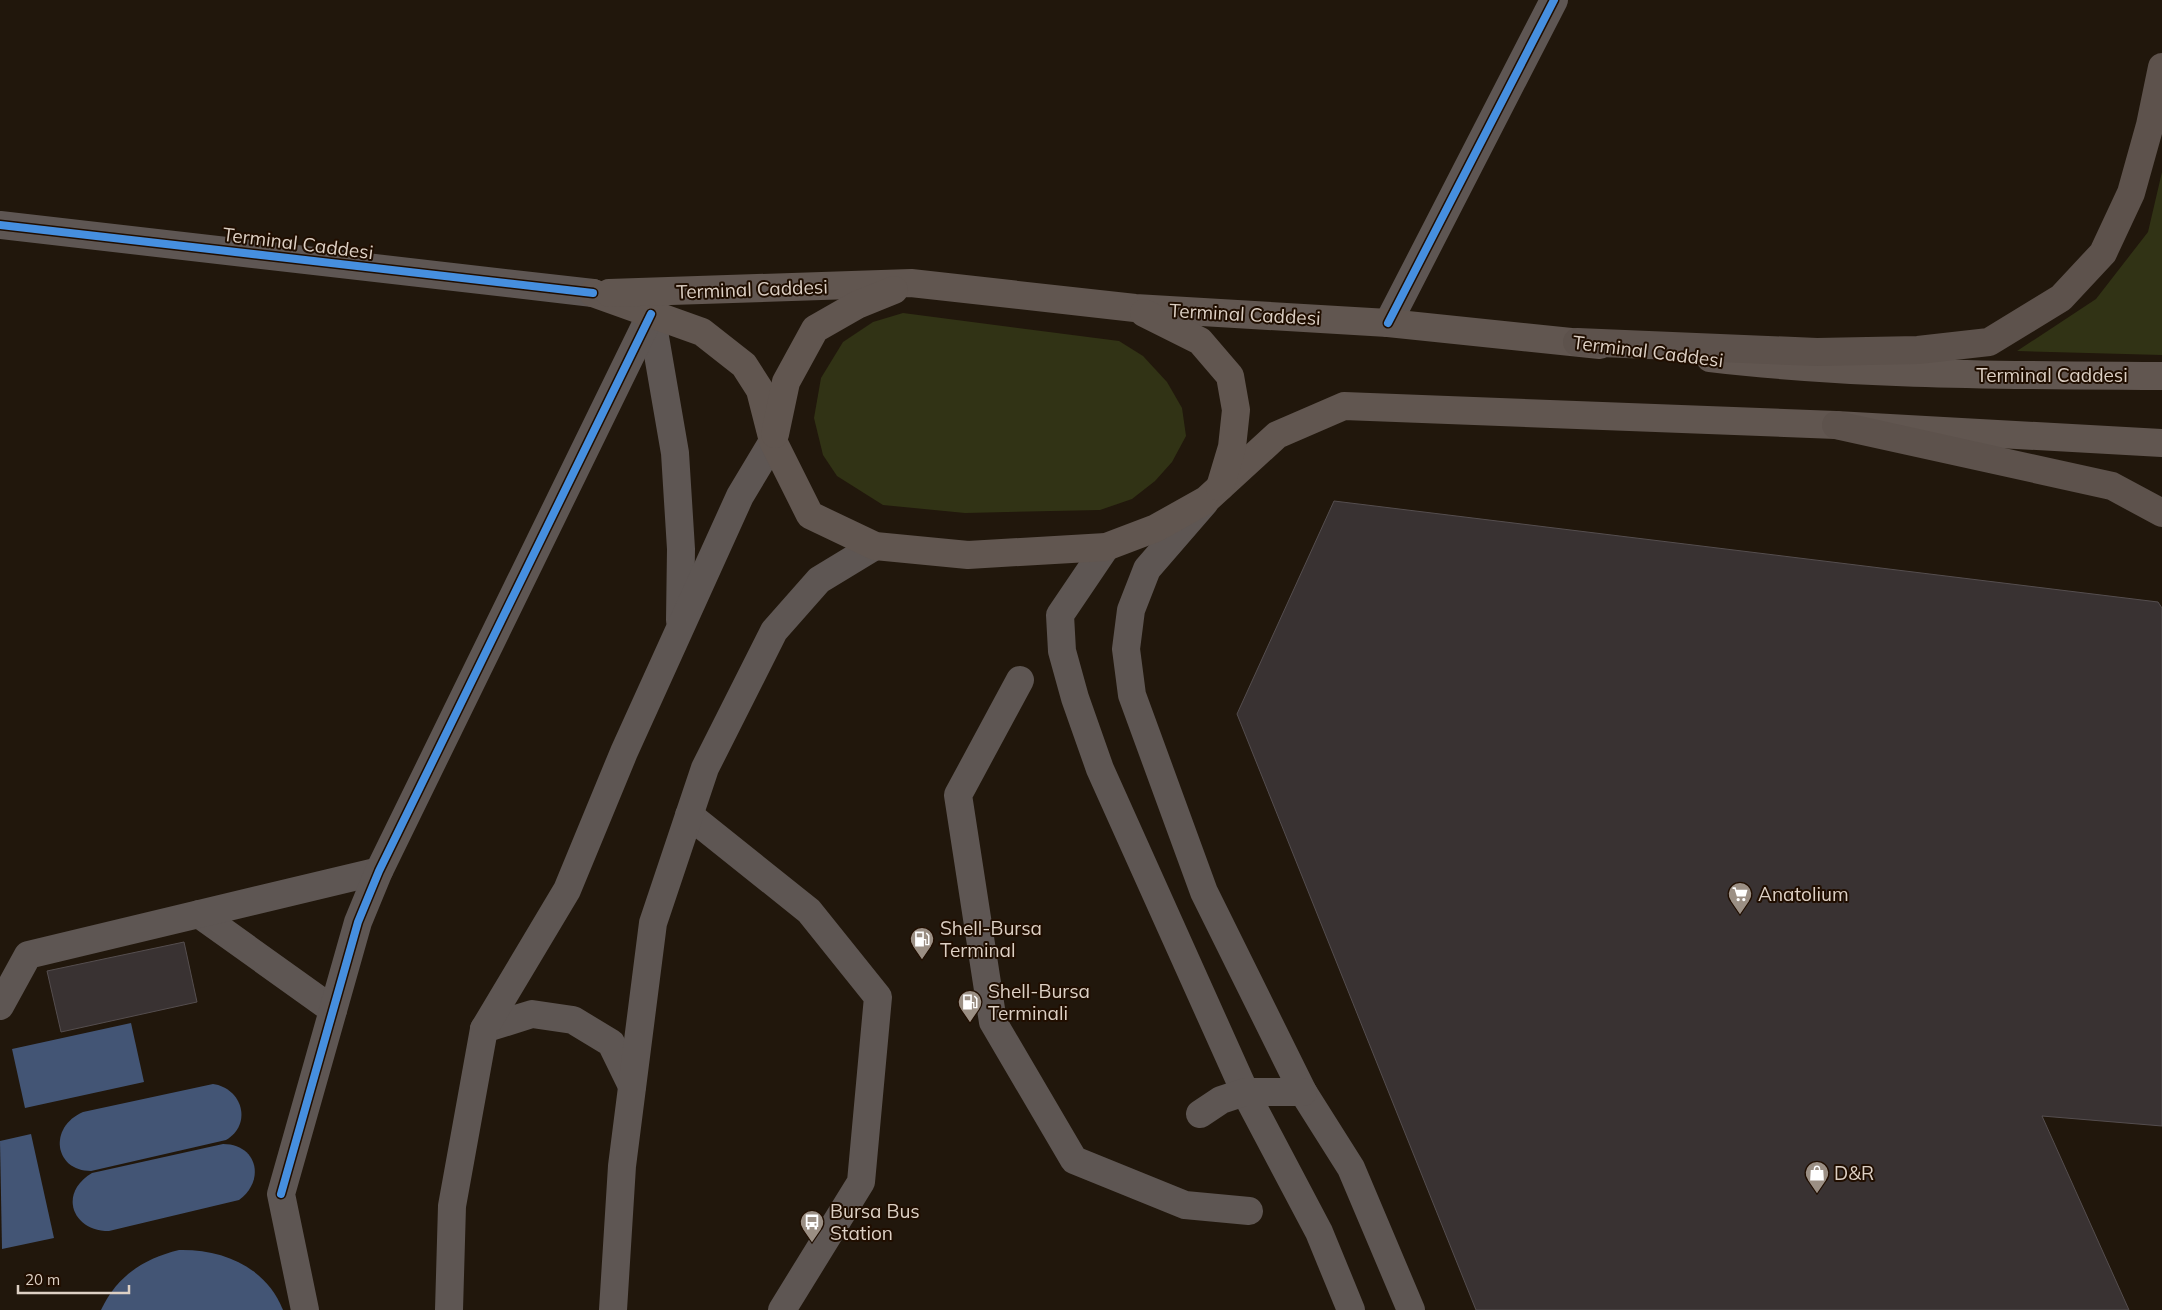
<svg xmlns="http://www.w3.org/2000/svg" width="2162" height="1310" viewBox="0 0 2162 1310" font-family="Mulish,sans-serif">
  <rect width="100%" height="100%" fill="#21170c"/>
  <g fill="#313315">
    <polygon points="2162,172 2162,355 2017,351 2096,299 2148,232"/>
    <polygon points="903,313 1119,341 1143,356 1167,382 1182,408 1186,436 1172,462 1155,481 1132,499 1100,510 965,513 883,505 837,476 823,455 814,418 821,378 843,342 873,322"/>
  </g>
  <g fill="#435575">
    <polygon points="131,1023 144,1082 25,1108 12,1049"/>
    <path d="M 213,1084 C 242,1088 253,1124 226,1140 L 91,1171 C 54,1171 48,1127 83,1112 Z"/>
    <polygon points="31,1134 54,1238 2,1249 0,1141"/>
    <path d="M 223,1144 C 257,1144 266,1180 239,1200 L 109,1231 C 72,1231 58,1193 92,1173 Z"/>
    <path d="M 179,1250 C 223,1249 266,1267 283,1310 L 101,1310 C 117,1276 143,1259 179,1250 Z"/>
  </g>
  <g fill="#393232" stroke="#554e4f">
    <polygon points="1334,501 2158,602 2162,608 2162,1126 2042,1116 2129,1310 1476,1310 1237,714"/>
    <polygon points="184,942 197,1002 61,1032 47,971"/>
  </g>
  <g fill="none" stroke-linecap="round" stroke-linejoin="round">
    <g stroke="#5e5653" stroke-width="28">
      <polyline points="0,225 593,293"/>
      <polyline points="651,314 675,453 681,549 680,620"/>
      <polyline points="1388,323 1554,0"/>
      <polyline points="1205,502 1147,569 1131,610 1126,649 1132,695 1204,892 1303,1092 1351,1168 1411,1310"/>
      <polyline points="1106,547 1060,615 1062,651 1075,698 1100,769 1245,1092 1319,1232 1351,1310"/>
      <polyline points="1020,680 958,795 993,1022 1074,1160 1185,1205 1249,1211"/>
      <polyline points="689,815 809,911 878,997 861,1182 782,1310"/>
      <polyline points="199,914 333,1010"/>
      <polyline points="0,1006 28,955 379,871"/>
      <polyline points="484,1029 532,1014 573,1020 611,1043 632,1086"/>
      <polyline points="1200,1114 1221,1100 1245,1092 1303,1092"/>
      <polyline points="305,1310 281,1194 358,922 379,871 651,314"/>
      <polyline points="449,1310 452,1206 484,1029 567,890 624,752 740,496 773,441"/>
      <polyline points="613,1310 622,1166 653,923 705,768 774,631 819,580 875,546"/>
    </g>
    <g stroke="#615650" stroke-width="28">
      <polyline points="593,293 702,332 744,365 760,390 773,441 810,515 875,546 968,555 1106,547 1156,528 1206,500 1277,435 1344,406 1836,425 2162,443"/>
      <polyline points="609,293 911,283 1135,308 1388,323 1600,345"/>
      <polyline points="1144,313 1200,341 1230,376 1236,410 1232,447 1220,487"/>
      <path d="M 1710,358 C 1860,376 2012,375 2162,376"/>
      <polyline points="775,434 786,382 815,329 857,305 894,290"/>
    </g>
    <g stroke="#5d524c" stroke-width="28">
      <polyline points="1577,342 1817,352 1918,350 1989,342 2061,298 2103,253 2131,193 2150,125 2162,67"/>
      <polyline points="1836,425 2112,486 2162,513"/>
    </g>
    <g stroke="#200e00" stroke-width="11">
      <g id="cycleway">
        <polyline points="0,225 593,293"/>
        <polyline points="1388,323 1554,0"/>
        <polyline points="281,1194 358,922 379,871 651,314"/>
      </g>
    </g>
    <use href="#cycleway" stroke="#468fdf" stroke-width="8"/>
  </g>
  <defs>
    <g id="supermarket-pin" transform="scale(1.25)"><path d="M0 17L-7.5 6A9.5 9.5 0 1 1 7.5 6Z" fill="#9b8f84" stroke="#200e00"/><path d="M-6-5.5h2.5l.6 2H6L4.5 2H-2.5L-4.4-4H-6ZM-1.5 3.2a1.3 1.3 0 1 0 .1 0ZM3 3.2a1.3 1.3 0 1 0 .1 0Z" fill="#fff"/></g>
    <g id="fuel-pin" transform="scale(1.25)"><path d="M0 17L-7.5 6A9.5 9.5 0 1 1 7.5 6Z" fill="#9b8f84" stroke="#200e00"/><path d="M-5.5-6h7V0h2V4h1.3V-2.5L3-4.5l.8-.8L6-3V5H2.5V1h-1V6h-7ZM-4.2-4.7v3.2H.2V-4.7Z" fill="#fff"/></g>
    <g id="shop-pin" transform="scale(1.25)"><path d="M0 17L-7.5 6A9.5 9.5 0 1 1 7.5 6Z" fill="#9b8f84" stroke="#200e00"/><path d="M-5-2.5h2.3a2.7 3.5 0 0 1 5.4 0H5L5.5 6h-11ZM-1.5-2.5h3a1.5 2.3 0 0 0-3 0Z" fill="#fff"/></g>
    <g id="bus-pin" transform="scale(1.25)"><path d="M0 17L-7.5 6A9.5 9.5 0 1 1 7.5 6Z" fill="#9b8f84" stroke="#200e00"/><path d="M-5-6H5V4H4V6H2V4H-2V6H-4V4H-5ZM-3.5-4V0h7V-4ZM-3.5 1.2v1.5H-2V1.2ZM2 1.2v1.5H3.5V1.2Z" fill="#fff"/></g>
  </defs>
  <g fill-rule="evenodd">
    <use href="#supermarket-pin" x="1740" y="894"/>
    <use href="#fuel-pin" x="922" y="939"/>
    <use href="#fuel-pin" x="970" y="1002"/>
    <use href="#shop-pin" x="1817" y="1173"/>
    <use href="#bus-pin" x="812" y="1222"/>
  </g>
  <g text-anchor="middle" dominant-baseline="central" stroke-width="4" stroke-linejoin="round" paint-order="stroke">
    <g font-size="19" fill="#ddd0c4" stroke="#200e00">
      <text transform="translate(298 243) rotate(7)">Terminal Caddesi</text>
      <text transform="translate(752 289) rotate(-2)">Terminal Caddesi</text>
      <text transform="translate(1245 314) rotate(3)">Terminal Caddesi</text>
      <text transform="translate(1648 351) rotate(7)">Terminal Caddesi</text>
      <text x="2052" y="375">Terminal Caddesi</text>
    </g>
    <g font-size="19" fill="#ddd0c4" stroke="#200e00" text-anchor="start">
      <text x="1758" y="894">Anatolium</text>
      <text x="940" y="928">Shell-Bursa<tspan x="940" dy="22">Terminal</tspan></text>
      <text x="988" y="991">Shell-Bursa<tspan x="988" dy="22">Terminali</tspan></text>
      <text x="1834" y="1173">D&amp;R</text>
      <text x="830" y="1211">Bursa Bus<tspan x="830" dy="22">Station</tspan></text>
    </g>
  </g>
  <path d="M18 1285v8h111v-8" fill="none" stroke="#ddd0c4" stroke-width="2.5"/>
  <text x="25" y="1285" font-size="15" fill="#ddd0c4" stroke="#200e00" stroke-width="4" paint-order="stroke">20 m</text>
</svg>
